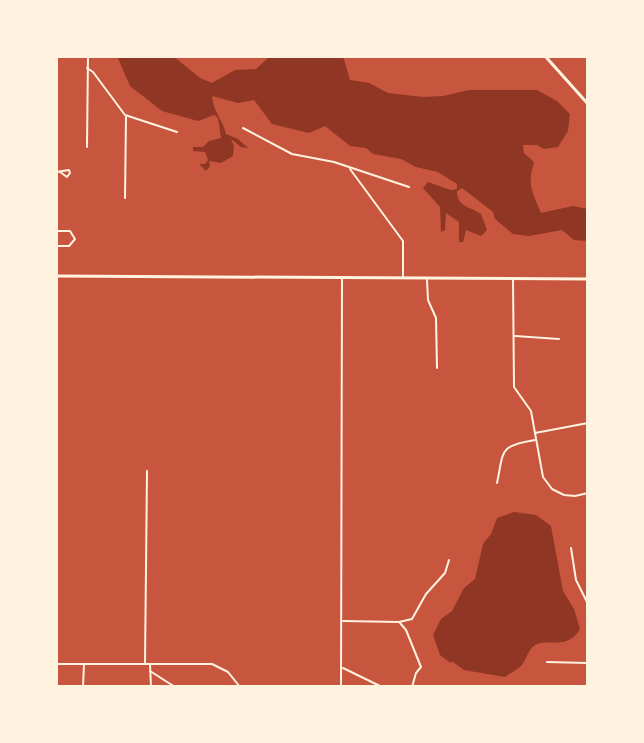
<svg xmlns="http://www.w3.org/2000/svg" width="644" height="743" viewBox="0 0 644 743" font-family="Overpass,sans-serif">
  <rect width="100%" height="100%" fill="#c8553d"/>
  <g fill="#8f3625">
    <path d="M 117,56 L 173,56 L 200,78 L 212,83 L 235,70 L 256,69 L 270,56 L 343,56 L 350,80 L 369,83 L 388,93 L 423,97 L 443,96 L 469,90 L 537,90 L 557,101 L 570,114 L 568,131 L 558,147 L 544,149 L 537,145 L 523,145 L 524,153 L 534,162 C 533,167 531,171 531,176 C 529,189 537,203 541,213 L 573,206 L 588,209 L 588,241 L 574,240 L 562,230 L 529,236 L 513,234 L 495,219 L 493,212 L 462,188 L 457,191 C 456,206 471,207 481,214 L 487,230 L 481,236 L 466,230 L 463,242 L 459,242 L 459,222 L 446,213 L 445,230 L 441,232 L 440,207 L 423,188 L 428,182 L 451,190 L 457,189 L 457,184 L 438,172 L 416,167 L 401,159 L 373,154 L 366,148 L 350,146 L 325,126 L 309,133 L 272,124 L 254,100 L 238,103 L 212,96 C 213,111 223,121 226,134 L 238,139 L 248,148 L 241,147 L 231,139 L 234,146 L 233,156 L 221,163 L 209,161 L 210,166 L 206,171 L 199,164 L 205,164 L 208,160 L 205,152 L 193,151 L 193,147 L 203,147 L 209,141 L 221,138 L 218,118 L 214,115 L 198,121 L 162,111 L 130,86 Z"/>
    <path d="M 514,512 L 536,515 L 551,526 L 563,591 L 574,609 L 580,629 C 567,651 547,638 535,645 C 527,651 527,659 521,666 C 517,670 510,673 505,677 L 464,670 L 453,662 L 449,662 L 440,655 L 433,635 L 441,619 L 452,611 L 464,588 L 475,579 L 483,544 L 491,534 L 497,518 Z"/>
  </g>
  <g fill="none" stroke-linecap="round" stroke-linejoin="round">
    <g stroke="#fff3e0" stroke-width="2">
      <polyline points="87,68 93,72 125,115 177,132"/>
      <polyline points="243,128 292,154 334,162 409,187"/>
      <polyline points="87,147 88,56"/>
      <polyline points="350,169 403,241 403,277"/>
      <polyline points="56,172 69,170 70,173 67,177 60,172"/>
      <polyline points="125,198 126,117"/>
      <polyline points="56,231 70,231 75,239 69,246 56,246"/>
      <polyline points="427,280 428,300 436,318 437,368"/>
      <polyline points="513,280 514,387 531,411 543,477 552,489 564,495 575,496 588,493"/>
      <polyline points="515,336 559,339"/>
      <polyline points="535,433 588,423"/>
      <path d="M 497,483 C 504,451 498,446 535,440"/>
      <polyline points="571,548 576,580 588,604"/>
      <polyline points="343,621 399,622 412,619 426,594 445,573 449,560"/>
      <polyline points="400,623 406,630 421,667 416,673 412,687"/>
      <polyline points="547,662 588,663"/>
      <polyline points="56,664 212,664 228,672 240,687"/>
      <polyline points="145,664 147,471"/>
      <polyline points="150,664 151,687"/>
      <polyline points="343,668 382,687"/>
      <polyline points="150,671 175,687"/>
      <polyline points="83,687 84,664"/>
      <polyline points="341,687 342,279"/>
    </g>
    <polyline stroke="#fff3e0" stroke-width="3" points="56,276 588,279"/>
    <polyline stroke="#fff3e0" stroke-width="3" points="545,56 588,104"/>
  </g>
  <rect width="644" height="743" fill="none" stroke="#fff3e0" stroke-width="116"/>
</svg>
